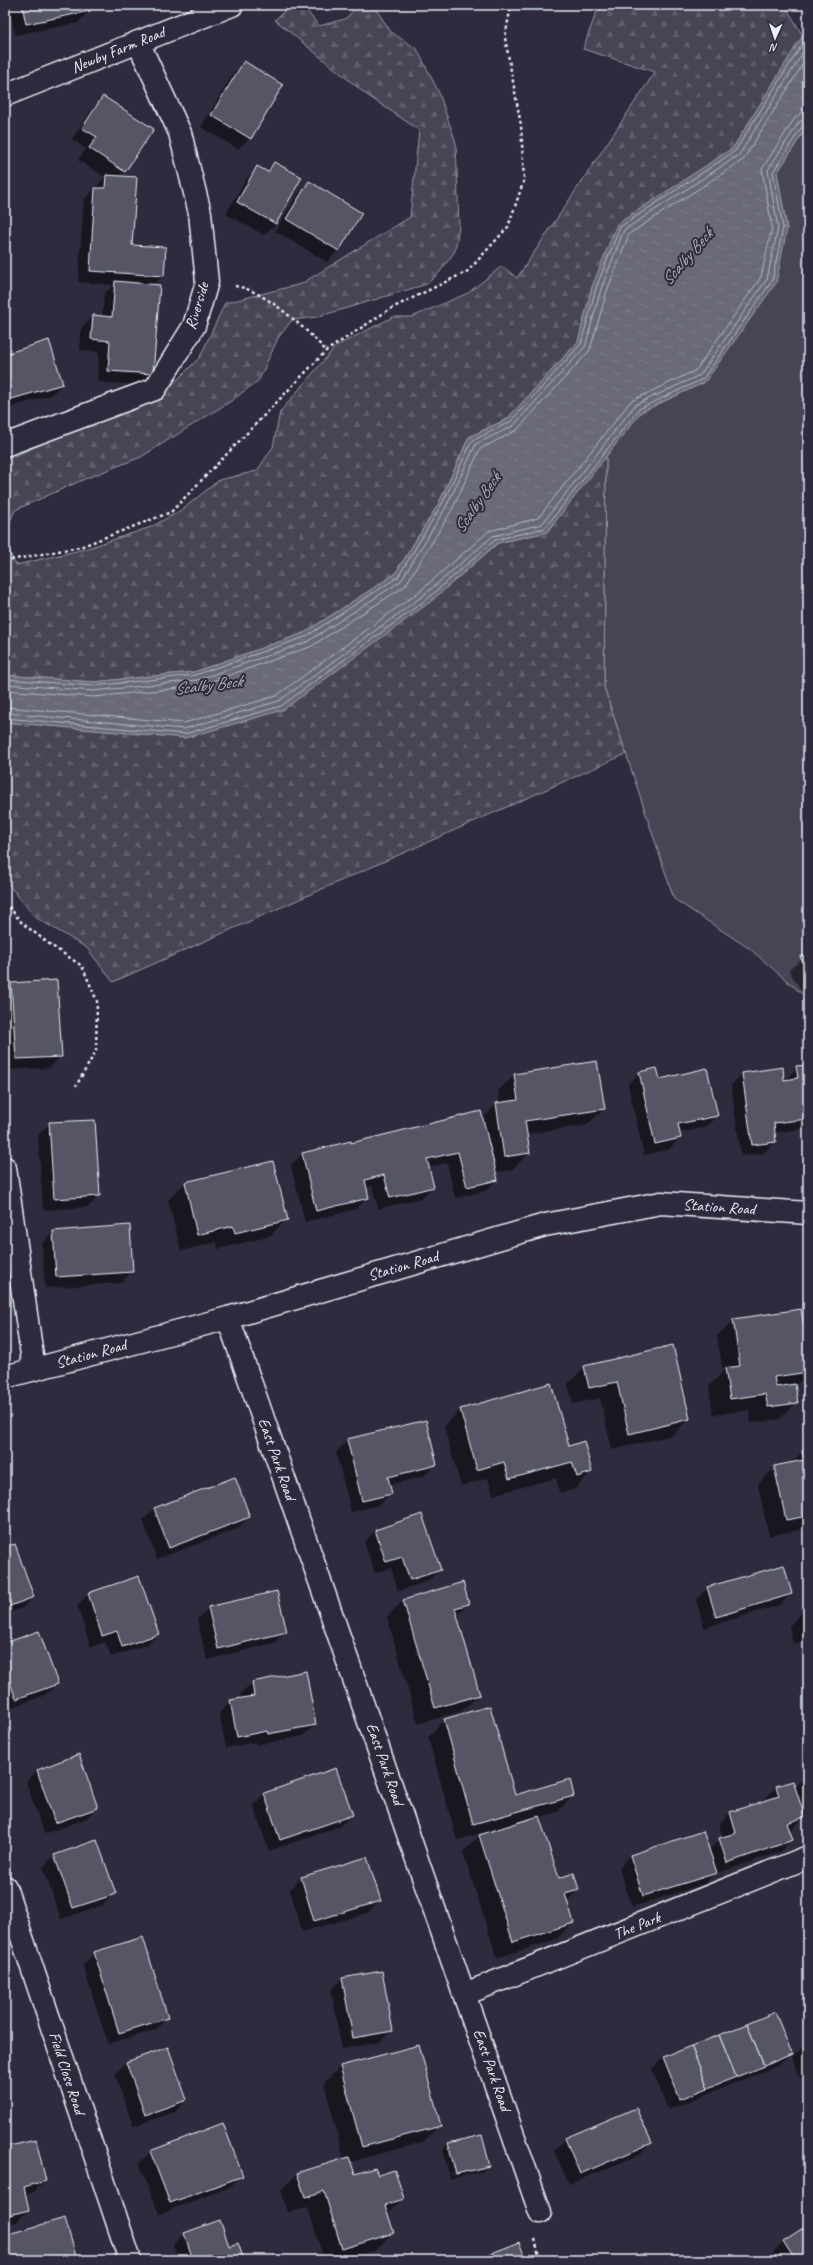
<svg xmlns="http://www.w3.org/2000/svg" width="813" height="2265" viewBox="0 0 813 2265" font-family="Caveat,sans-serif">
  <defs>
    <pattern id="forest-firs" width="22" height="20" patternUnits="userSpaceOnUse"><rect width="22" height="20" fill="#464455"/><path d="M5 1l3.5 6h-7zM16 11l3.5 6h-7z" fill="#615f6e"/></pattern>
    <pattern id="water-ripples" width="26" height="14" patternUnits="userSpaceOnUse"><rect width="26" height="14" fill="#696978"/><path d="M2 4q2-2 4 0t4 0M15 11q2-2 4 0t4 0" fill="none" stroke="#7e7f8c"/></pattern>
  </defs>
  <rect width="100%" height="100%" fill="#2f2a3d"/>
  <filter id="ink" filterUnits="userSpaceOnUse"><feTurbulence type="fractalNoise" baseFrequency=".025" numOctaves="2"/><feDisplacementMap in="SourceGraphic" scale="8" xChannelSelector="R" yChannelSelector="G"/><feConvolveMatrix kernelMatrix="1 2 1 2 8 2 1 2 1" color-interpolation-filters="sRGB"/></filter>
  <g filter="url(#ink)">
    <polygon fill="#464455" stroke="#979aa6" points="808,125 808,999 750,949 674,899 604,687 606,456 641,412 705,382 787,229 777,173"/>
    <g fill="url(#forest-firs)" stroke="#979aa6">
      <polygon points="290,5 302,5 319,26 345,19 359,5 373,5 391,32 417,49 439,93 456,143 459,226 455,251 439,273 427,284 317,317 292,320 278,338 259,380 231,401 141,457 87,478 15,510 5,532 5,460 168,389 200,357 225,303 301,284 410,217 419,130 367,95 275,20"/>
      <polygon points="604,5 785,5 803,36 733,148 686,179 592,287 578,342 507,419 469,437 439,503 395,574 304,633 194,672 93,682 5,675 5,543 16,565 85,549 151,527 183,509 219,480 257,471 273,447 280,412 336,346 393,317 412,317 468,293 502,266 517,278 655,72 583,49 596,13"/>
      <polygon points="606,456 604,687 626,754 113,982 87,948 35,917 5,880 5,722 185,738 430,602 498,543 547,532"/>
    </g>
    <polygon fill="url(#water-ripples)" stroke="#9c9fab" points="808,27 808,125 777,173 787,229 776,283 705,382 641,412 547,532 497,543 430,602 283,710 185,738 5,722 5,675 93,682 194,672 304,633 395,574 439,503 469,437 507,419 578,342 592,287 617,224 733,148"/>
    <g fill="#0007" fill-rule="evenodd">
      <polygon points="9,5 88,5 89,11 78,23 15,35"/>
      <polygon points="94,5 105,5 95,8"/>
      <polygon points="244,62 250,138 238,149 201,127 233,74"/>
      <polygon points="104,97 124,171 119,177 131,245 163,276 153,285 152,374 140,385 97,382 99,352 80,350 81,328 93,316 102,317 104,294 113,285 78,282 84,200 105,177 78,160 86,149 72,139 92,109"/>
      <polygon points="274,163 276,224 264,235 226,214 246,179 257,168 265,172"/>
      <polygon points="309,182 338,250 327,262 275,231 298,194"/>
      <polygon points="5,355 62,384 51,395 5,409"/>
      <polygon points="808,954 808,1003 789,970"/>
      <polygon points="56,981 61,1056 49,1068 5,1070 5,990 11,984"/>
      <polygon points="808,1066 808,1128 774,1133 775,1141 764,1153 741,1156 731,1085 742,1074 782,1068 783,1081 785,1081 797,1067"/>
      <polygon points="657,1069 659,1080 717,1115 706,1127 679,1133 680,1138 669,1149 644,1155 628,1084 639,1073"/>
      <polygon points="515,1075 604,1109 587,1125 526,1134 529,1153 512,1170 495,1172 497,1179 486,1191 455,1198 447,1163 428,1167 433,1187 421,1198 378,1209 372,1186 366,1188 368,1198 356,1209 305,1222 291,1165 302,1154 350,1142 351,1145 482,1119 497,1104 500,1104 498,1091"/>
      <polygon points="50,1123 99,1196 88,1207 43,1210 38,1135"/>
      <polygon points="273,1162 286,1220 270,1236 218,1249 217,1242 181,1251 168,1200 185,1183"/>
      <polygon points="53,1232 132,1271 121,1283 45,1288 42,1244"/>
      <polygon points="734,1320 808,1360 808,1373 794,1387 797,1402 780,1419 751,1423 749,1410 713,1415 709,1386 723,1372 717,1336"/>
      <polygon points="672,1346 689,1419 673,1435 612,1450 600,1398 573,1404 568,1384 585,1367"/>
      <polygon points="460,1410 568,1447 591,1472 575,1489 560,1493 556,1478 493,1495 488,1478 461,1486 444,1427"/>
      <polygon points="348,1440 436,1465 424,1476 389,1485 391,1493 379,1505 351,1512 336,1452"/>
      <polygon points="808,1450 808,1528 769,1536 758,1484 775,1467 790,1464 802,1452"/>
      <polygon points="234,1479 249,1517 237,1529 157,1559 143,1520 154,1509"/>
      <polygon points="376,1530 439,1570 428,1581 398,1591 391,1568 375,1573 364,1542"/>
      <polygon points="5,1548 33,1597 22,1608 5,1614"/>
      <polygon points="139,1577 158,1634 146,1645 111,1657 105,1642 91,1647 77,1606 88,1594"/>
      <polygon points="707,1588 791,1594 780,1605 704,1628 696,1600"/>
      <polygon points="403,1601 468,1604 456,1616 479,1695 462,1711 418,1724 387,1617"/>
      <polygon points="209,1608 286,1632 274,1643 207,1660 197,1619"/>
      <polygon points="806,1609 808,1609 808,1640 793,1644 789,1626"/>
      <polygon points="5,1644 57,1684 45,1695 5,1710"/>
      <polygon points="808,1646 808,1669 803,1651"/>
      <polygon points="305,1672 315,1725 303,1736 256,1745 256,1742 226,1748 219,1713 230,1701 241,1699 240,1694 252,1683"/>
      <polygon points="444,1720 514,1796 573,1796 557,1812 538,1818 558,1879 578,1890 567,1901 573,1922 557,1939 497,1958 463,1852 482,1833 457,1840 428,1737"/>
      <polygon points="78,1756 97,1808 85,1819 44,1834 26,1782 37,1770"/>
      <polygon points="336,1769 352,1815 340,1826 269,1851 253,1805 264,1794"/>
      <polygon points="804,1778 808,1778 808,1816 804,1817 793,1828 788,1830 791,1840 780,1852 714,1874 704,1884 632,1907 619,1868 630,1856 703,1833 708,1850 723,1838 719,1824 730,1813 766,1801 765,1799 776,1787 794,1788"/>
      <polygon points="54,1856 114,1893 103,1905 61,1919 43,1867"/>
      <polygon points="367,1858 379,1901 368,1913 302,1932 290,1889 301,1878"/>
      <polygon points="94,1953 167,2018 155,2030 108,2044 83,1965"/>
      <polygon points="342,1979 392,2030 380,2042 342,2049 331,1990"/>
      <polygon points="808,2042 808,2075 800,2078 792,2057"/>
      <polygon points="168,2048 186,2100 175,2112 133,2126 115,2074 126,2063"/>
      <polygon points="791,2054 779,2065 668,2110 652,2069 663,2058"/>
      <polygon points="340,2067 439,2126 423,2142 350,2162 354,2176 377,2176 403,2199 387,2214 392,2233 376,2250 343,2260 324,2260 308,2207 288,2213 281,2190 297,2174 344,2159 324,2083"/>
      <polygon points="566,2139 650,2143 639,2155 569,2184 554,2151"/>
      <path d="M 448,2144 L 489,2165 L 483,2171 L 450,2179 L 443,2150 ZM 483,2166 L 483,2168 L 451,2176 L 451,2174 Z"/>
      <polygon points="5,2148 45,2181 34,2192 25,2195 28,2210 17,2222 5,2224"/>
      <polygon points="151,2152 241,2175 230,2187 159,2214 139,2163"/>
      <polygon points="220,2222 228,2247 243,2260 178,2260 173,2245 184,2234"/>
      <polygon points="808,2226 808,2260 776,2260 772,2253 783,2242"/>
    </g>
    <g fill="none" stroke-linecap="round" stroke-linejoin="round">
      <g stroke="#b5bbc5" stroke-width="1">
        <polyline points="5,679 94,686 195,675 305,637 398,577 442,504 472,441 510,422 581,344 596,288 620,227 735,151 808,35"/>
        <polyline points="5,684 94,691 197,680 307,642 401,581 446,507 476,444 513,426 585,347 601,289 624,230 739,155 808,45"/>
        <polyline points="5,690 94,697 198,686 310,647 405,586 452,510 480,449 517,430 590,350 607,291 629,234 743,160 808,56"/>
        <polyline points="5,707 184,723 276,696 420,591 489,531 538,518 631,401 696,370 761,277 772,228 762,169 795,118 801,113 808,112"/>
        <polyline points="5,713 184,729 279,701 424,595 493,536 542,524 635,405 700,375 767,279 778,228 768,170 799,122 808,118"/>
        <polyline points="5,718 185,734 281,706 427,599 495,540 545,528 639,409 703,379 772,281 783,228 773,172 803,125 808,123"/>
      </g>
    </g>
    <g fill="#575565" stroke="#e8f1f8">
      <polygon points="22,5 89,5 90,11 26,24"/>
      <polygon points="244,61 283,85 251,139 211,115"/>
      <polygon points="103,96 154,129 125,172 89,148 97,137 82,128"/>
      <polygon points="274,162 302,177 276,224 237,202 257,166 268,172"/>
      <polygon points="106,175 137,177 132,245 166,247 164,276 90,271 95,188 105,188"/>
      <polygon points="309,181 362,213 339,251 286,219"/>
      <polygon points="115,281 160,285 153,374 108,371 110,341 91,339 93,315 112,317"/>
      <polygon points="49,340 63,384 5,401 5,354"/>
      <polygon points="808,953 808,972 800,957"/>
      <polygon points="57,980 62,1057 16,1059 11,983"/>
      <polygon points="597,1061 605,1109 525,1121 530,1153 504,1157 496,1103 518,1100 514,1074"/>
      <polygon points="808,1065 808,1119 774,1123 776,1142 752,1145 742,1073 783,1067 784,1080 798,1078 796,1066"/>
      <polygon points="657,1068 660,1079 707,1068 718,1116 678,1124 681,1138 655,1144 639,1072"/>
      <polygon points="481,1111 498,1180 467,1187 458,1152 427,1159 434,1187 390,1198 384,1175 365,1180 369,1198 316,1211 302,1153 351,1141 351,1143"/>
      <polygon points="95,1120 100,1196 54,1199 49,1122"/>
      <polygon points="273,1161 288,1220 235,1233 233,1226 197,1235 185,1182"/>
      <polygon points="130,1225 133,1272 56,1277 53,1231"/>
      <polygon points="801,1309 808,1353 808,1372 774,1377 776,1387 795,1384 798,1403 768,1407 765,1394 730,1399 725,1368 740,1366 733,1319"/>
      <polygon points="673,1345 690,1419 629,1434 617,1382 589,1388 584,1366"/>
      <polygon points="551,1383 569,1446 584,1441 592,1472 577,1477 572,1462 509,1479 504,1462 477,1470 460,1409"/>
      <polygon points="426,1420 437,1465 388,1477 392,1494 362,1501 347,1439"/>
      <polygon points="808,1449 808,1516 786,1520 774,1466 804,1460 802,1451"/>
      <polygon points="235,1477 250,1517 169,1548 154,1508"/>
      <polygon points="422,1514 441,1570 410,1580 402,1557 386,1562 375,1530"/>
      <polygon points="15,1544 34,1597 5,1608 5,1547"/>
      <polygon points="784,1565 792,1594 716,1617 707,1587"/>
      <polygon points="139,1576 159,1634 122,1647 117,1631 102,1636 88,1593"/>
      <polygon points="463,1582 469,1604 455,1608 480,1695 435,1708 403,1600"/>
      <polygon points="277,1591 287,1632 218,1649 208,1607"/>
      <polygon points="39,1631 58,1684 16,1699 5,1669 5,1643"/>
      <polygon points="306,1671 316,1725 268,1734 267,1731 237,1737 230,1700 254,1696 252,1682"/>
      <polygon points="490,1706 515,1795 570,1779 574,1796 473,1824 444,1719"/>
      <polygon points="79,1754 98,1808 55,1823 37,1770"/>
      <polygon points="336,1768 353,1815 280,1840 264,1793"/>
      <polygon points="803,1777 808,1777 808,1799"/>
      <polygon points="793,1781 805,1817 787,1823 793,1840 727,1863 719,1838 736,1833 730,1812 779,1796 776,1786"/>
      <polygon points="539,1816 559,1878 574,1873 579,1890 565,1894 574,1923 513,1942 479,1835"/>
      <polygon points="703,1831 717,1873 643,1896 630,1855"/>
      <polygon points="97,1840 116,1894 73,1908 54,1855"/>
      <polygon points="367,1857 381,1901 314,1921 301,1877"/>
      <polygon points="143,1937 168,2018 119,2033 94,1952"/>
      <polygon points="382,1971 393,2031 353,2038 342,1978"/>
      <polygon points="775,2012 792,2054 764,2066 747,2024"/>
      <polygon points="747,2024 764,2066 736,2077 719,2035"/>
      <polygon points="719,2035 736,2077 708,2088 691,2046"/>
      <polygon points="419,2045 441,2126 362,2147 340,2066"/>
      <polygon points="691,2046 708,2088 680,2099 663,2057"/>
      <polygon points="168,2047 187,2100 145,2115 126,2062"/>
      <polygon points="636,2108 652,2143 580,2174 565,2138"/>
      <polygon points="223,2123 243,2176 170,2203 150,2151"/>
      <polygon points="482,2135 490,2166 456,2174 448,2143"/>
      <polygon points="36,2140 46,2181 24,2187 29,2210 5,2216 5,2147"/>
      <polygon points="349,2157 355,2174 375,2168 378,2175 395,2170 404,2199 385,2205 394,2233 342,2249 324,2191 305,2197 297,2173"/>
      <polygon points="65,2218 77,2260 5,2260 5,2235"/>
      <polygon points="220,2220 229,2246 238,2243 244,2260 187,2260 186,2256 191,2255 184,2233"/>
      <polygon points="808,2225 808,2260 795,2260 783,2241"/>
      <polygon points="519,2242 526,2260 473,2260"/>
    </g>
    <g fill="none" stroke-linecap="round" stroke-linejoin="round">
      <g stroke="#e8f1f8" stroke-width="25">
        <g id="minor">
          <polyline points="5,95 232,5"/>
          <polyline points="5,445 155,389 194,326 207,282 200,213 180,133 138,42"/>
          <polyline points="5,1168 34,1369"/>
          <polyline points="228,1318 540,2212"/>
          <polyline points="5,1377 228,1318 545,1225 661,1203 808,1213"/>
          <polyline points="5,1887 130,2260"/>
          <polyline points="465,1994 808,1857"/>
        </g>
      </g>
      <g stroke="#e8f1f8" stroke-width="2.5" stroke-dasharray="3 3" stroke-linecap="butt">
        <path d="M 235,286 C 263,289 308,330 326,351"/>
        <polyline points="5,561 80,547 171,512 326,351 390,309 468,271 508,227 524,180 521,125 505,38 511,5"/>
        <polyline points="5,902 22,923 52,946 82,966 97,1001 96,1051 76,1086"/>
        <polyline points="535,2239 540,2260"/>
      </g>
      <use href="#minor" stroke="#2f2a3d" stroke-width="22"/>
    </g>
  </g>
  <g text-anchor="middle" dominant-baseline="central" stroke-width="4" stroke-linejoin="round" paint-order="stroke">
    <g font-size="16" fill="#e8f1f8" stroke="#2f2a3d">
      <text transform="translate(118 50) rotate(-22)">Newby Farm Road</text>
      <text transform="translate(197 306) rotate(-73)">Riverside</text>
      <text transform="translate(719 1207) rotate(4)">Station Road</text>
      <text transform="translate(403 1266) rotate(-16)">Station Road</text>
      <text transform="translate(91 1354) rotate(-15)">Station Road</text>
      <text transform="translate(277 1459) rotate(71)">East Park Road</text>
      <text transform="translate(385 1764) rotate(71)">East Park Road</text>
      <text transform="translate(637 1926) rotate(-22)">The Park</text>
      <text transform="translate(492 2070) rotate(71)">East Park Road</text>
      <text transform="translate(67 2073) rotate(72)">Field Close Road</text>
    </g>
    <g font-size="17" font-style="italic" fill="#afb4be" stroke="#2f2a3d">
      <text transform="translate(687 257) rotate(-49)">Scalby Beck</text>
      <text transform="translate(477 503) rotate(-55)">Scalby Beck</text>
      <text transform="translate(208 685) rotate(-7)">Scalby Beck</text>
    </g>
  </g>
  <rect width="813" height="2265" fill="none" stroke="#2f2a3d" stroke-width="20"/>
  <rect x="10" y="10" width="793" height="2245" fill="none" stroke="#e8f1f8" stroke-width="1.5" filter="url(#ink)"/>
  <g transform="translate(775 38) rotate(183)" stroke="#2f2a3d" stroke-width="3" paint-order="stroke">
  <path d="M0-3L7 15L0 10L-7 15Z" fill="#e8f1f8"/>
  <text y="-6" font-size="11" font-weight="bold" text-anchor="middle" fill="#e8f1f8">N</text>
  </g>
</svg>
